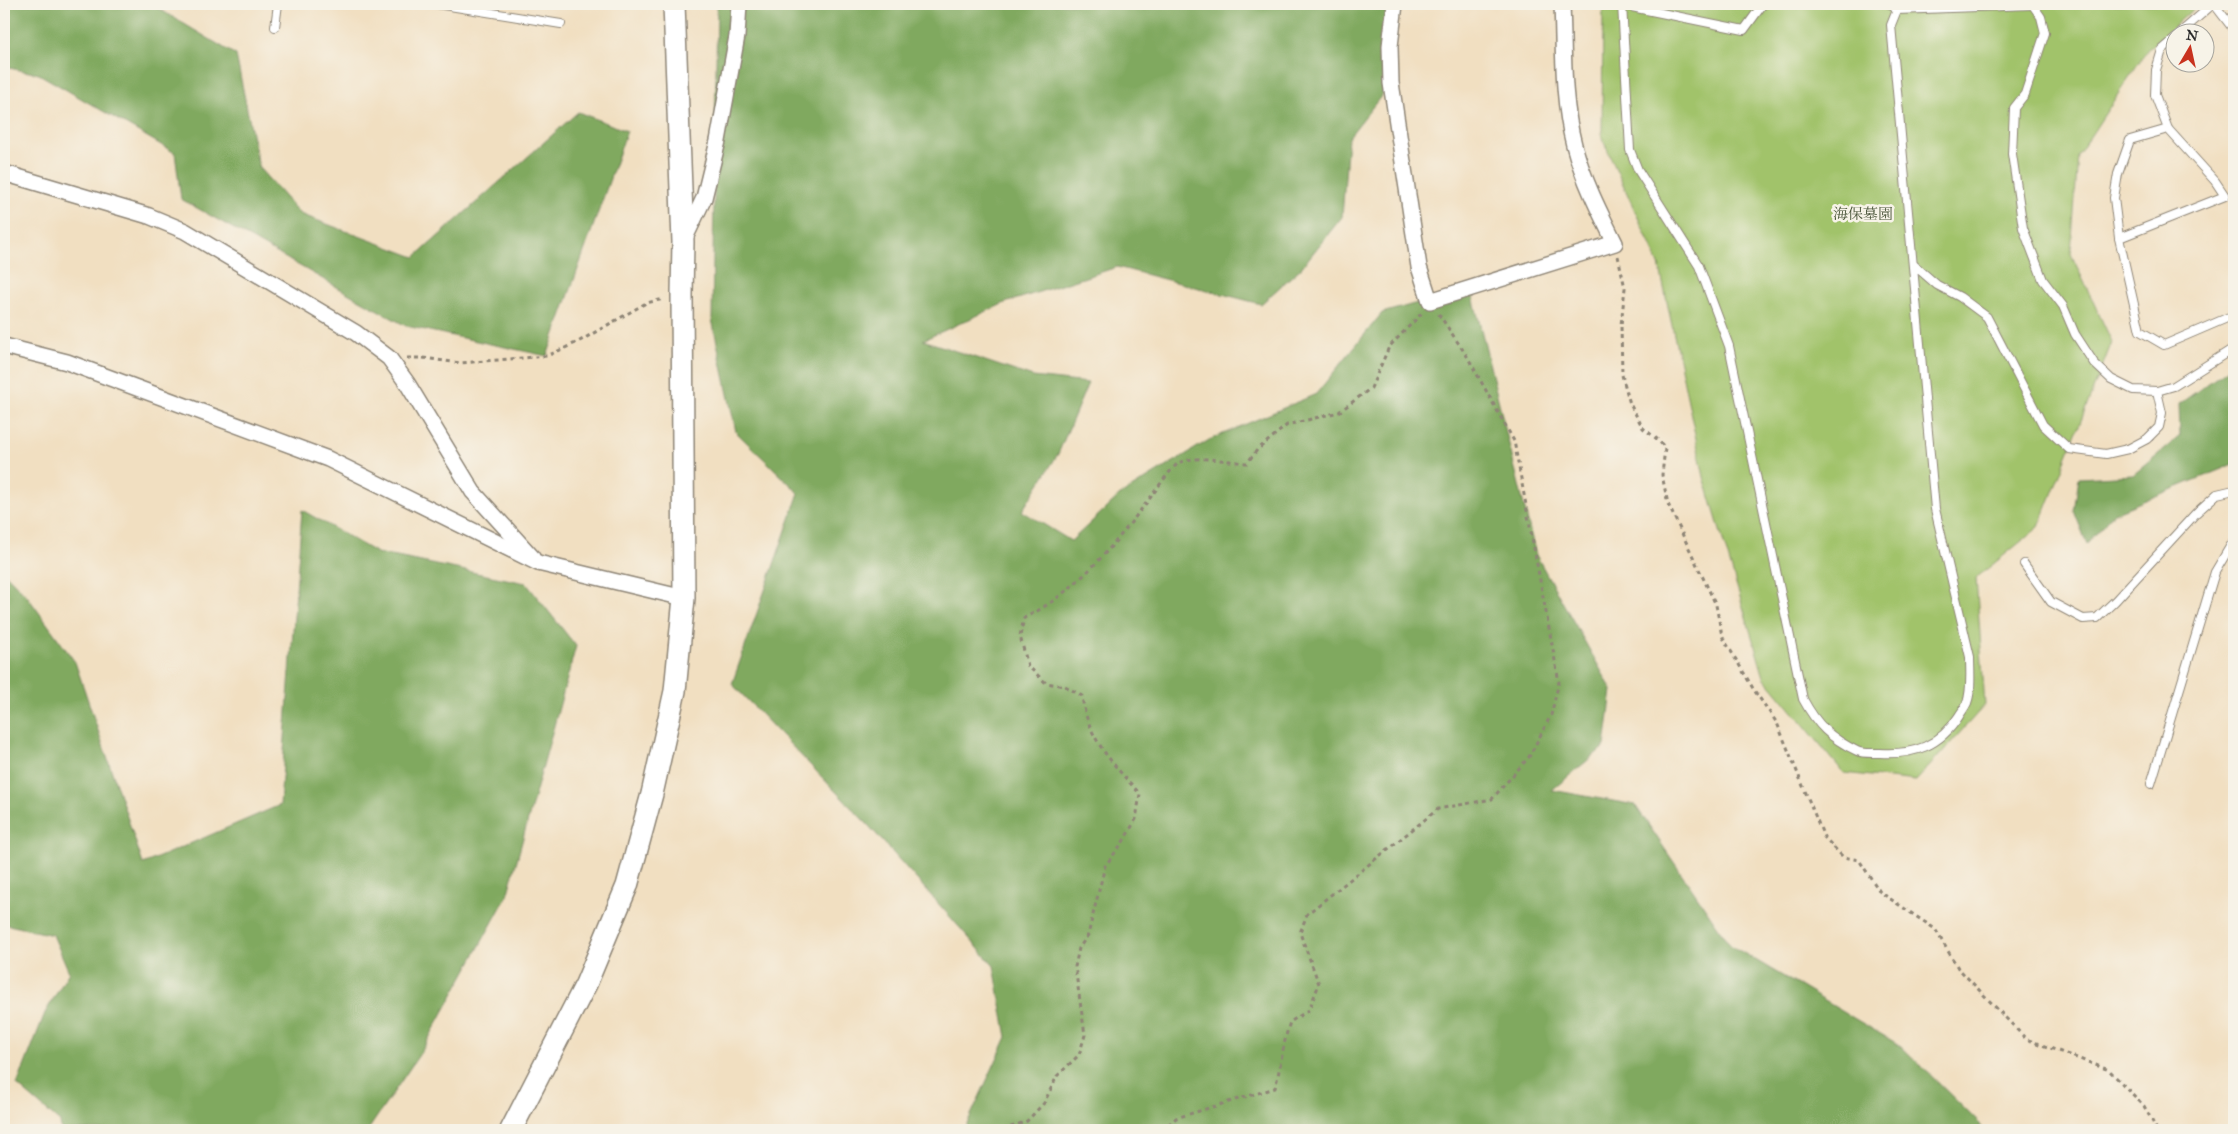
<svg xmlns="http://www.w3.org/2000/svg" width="2238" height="1134" viewBox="0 0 2238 1134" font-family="'IM FELL Great Primer','Noto Serif JP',serif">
  <rect width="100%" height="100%" fill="#f7f3e8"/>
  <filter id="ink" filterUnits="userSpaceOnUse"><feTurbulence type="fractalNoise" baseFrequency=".02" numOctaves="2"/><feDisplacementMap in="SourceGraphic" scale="10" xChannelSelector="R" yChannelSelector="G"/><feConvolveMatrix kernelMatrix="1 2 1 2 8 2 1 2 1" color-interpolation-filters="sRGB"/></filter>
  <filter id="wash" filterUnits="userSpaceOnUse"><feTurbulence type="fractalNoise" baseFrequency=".0096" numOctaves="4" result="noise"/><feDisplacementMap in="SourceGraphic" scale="20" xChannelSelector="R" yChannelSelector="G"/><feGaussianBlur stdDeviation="1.12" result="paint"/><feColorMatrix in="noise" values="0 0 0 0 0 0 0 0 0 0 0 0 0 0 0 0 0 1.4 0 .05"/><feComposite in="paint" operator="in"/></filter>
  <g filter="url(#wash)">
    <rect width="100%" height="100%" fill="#f1dfc1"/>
    <polygon fill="#a1c36b" stroke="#66774b" points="1603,4 2199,4 2147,50 2078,155 2071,254 2112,342 2039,527 1976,578 1985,705 1916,781 1844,773 1764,677 1704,477 1659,264 1602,138"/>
    <g fill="#80a95f" stroke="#566a45">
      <polygon points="4,4 151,4 236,55 259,168 300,214 415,257 578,112 627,131 547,356 406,326 181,199 175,153 39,74 4,67"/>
      <polygon points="717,4 1391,4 1386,90 1348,138 1342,217 1301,268 1261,304 1117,267 1005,303 923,340 1033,377 1088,383 1058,454 1022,511 1071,541 1120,495 1209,440 1316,394 1382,313 1471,288 1536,555 1612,690 1605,746 1552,790 1635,805 1730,945 1901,1046 1986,1130 964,1130 1007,1037 994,966 869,826 732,684 799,493 736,432 712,319"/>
      <polygon points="2234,365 2234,464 2114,513 2087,544 2074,511 2079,478 2133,475 2180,436 2179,404"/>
      <polygon points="302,510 377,553 526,583 576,646 507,896 423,1049 368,1130 61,1130 60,1122 17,1085 45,1013 69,972 53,935 4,924 4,572 27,596 75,662 143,864 280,805"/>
    </g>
  </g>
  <g filter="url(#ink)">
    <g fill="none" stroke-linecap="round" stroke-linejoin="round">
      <g stroke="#8e8576" stroke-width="10">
        <g id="lane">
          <polyline points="437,4 561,24"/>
          <path d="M 1622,4 L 1630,150 L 1638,170 L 1699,266 L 1729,346 L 1803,699 C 1817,725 1830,738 1857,751 C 1863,754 1873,753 1880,753 C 1914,755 1940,746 1959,716 C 1961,712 1965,708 1967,703 C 1972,689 1970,672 1970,657 L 1935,509 L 1891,25 L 1897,10"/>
          <polyline points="1890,4 1897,10 2031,5"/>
          <polyline points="2032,4 2041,17 2045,33 2025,94 2014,108 2012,154 2023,228 2043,280 2063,306 2075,334 2094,363 2111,379 2133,390 2157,391 2174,386 2234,348"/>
          <polyline points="2214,4 2234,30"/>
          <polyline points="1622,5 1744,30 1763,4"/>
          <polyline points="275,27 278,4"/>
          <polyline points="2181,32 2213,4"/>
          <polyline points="2168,129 2130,140 2118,174 2114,198 2119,238 2140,331 2164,345 2234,315"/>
          <polyline points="2119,238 2225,196 2215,181 2168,129 2155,95 2156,70 2162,50 2176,38"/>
          <polyline points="1914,265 1937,285 1960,297 1987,317 2043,425 2069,449 2106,454 2128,449 2147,439 2159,427 2162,413 2157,391"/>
          <polyline points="2024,564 2051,602 2083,619 2097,618 2115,601 2196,513 2217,494 2234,490"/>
          <polyline points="2151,784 2215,572 2234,540"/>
        </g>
      </g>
      <g stroke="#8e8576" stroke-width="18">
        <g id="street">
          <path d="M 1395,4 L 1390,46 L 1391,83 L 1419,267 L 1430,301 L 1615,243 C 1599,211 1583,179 1574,145 C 1562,99 1564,51 1562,4"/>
          <polyline points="4,173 149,216 185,231 356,333 389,358 407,383 473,492 532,557"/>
          <polyline points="685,238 704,198 718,141 737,36 739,4"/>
          <polyline points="4,346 67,362 328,459 538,563 684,598"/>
        </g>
      </g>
      <g stroke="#8e8576" stroke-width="24">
        <polyline id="secondary" points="511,1130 586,984 627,886 652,794 675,691 684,598 682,295 683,242 674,4"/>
      </g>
      <g stroke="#8e8576" stroke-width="3" stroke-dasharray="4 4" stroke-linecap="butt">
        <polyline points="1618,256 1625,288 1621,325 1622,375 1630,404 1643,428 1657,439 1665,448 1662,475 1668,504 1716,605 1722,636 1754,690 1777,723 1824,837 1843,857 1859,860 1880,892 1935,929 1958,968 2026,1039 2109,1070 2144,1106 2157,1130"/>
        <polyline points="407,358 423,358 460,363 547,356 578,342 646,303 664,299"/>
        <path d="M 1003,1130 L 1027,1121 L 1044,1103 L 1057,1076 L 1079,1055 L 1085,1035 L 1075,967 L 1079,948 L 1088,935 L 1105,866 L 1123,842 L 1136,819 L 1140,794 C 1113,764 1087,738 1082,696 L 1065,686 L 1046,683 L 1028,666 L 1020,636 L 1024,618 C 1073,594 1110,550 1143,507 C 1151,498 1170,468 1179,463 C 1194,454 1230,462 1247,463 L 1257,450 L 1287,425 L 1339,412 L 1371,388 L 1389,347 L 1422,313"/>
        <path d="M 1162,1130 L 1176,1118 L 1275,1088 C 1281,1066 1283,1043 1290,1022 L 1309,1010 L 1319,984 L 1300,933 L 1307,914 L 1438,809 L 1492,799 L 1529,757 L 1551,715 L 1559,682 L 1514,441 L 1467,356 L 1438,313"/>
      </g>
      <use href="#lane" stroke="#fff" stroke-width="8"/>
      <use href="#street" stroke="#fff" stroke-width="15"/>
      <use href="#secondary" stroke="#fff" stroke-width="21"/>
    </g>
  </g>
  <g text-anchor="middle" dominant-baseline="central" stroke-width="5" stroke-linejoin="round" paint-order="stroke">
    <g font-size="15" fill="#4e593e" stroke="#f7f3e8">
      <text x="1863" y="214">海保墓園</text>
    </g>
  </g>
  <rect width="2238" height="1134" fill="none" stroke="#f7f3e8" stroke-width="20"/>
  <g transform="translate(2190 48) rotate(9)"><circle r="24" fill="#f7f3e8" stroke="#a5a39c"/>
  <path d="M0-4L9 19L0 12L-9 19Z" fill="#c8321e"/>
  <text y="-8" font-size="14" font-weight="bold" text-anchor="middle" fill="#2b2b2b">N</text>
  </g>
</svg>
